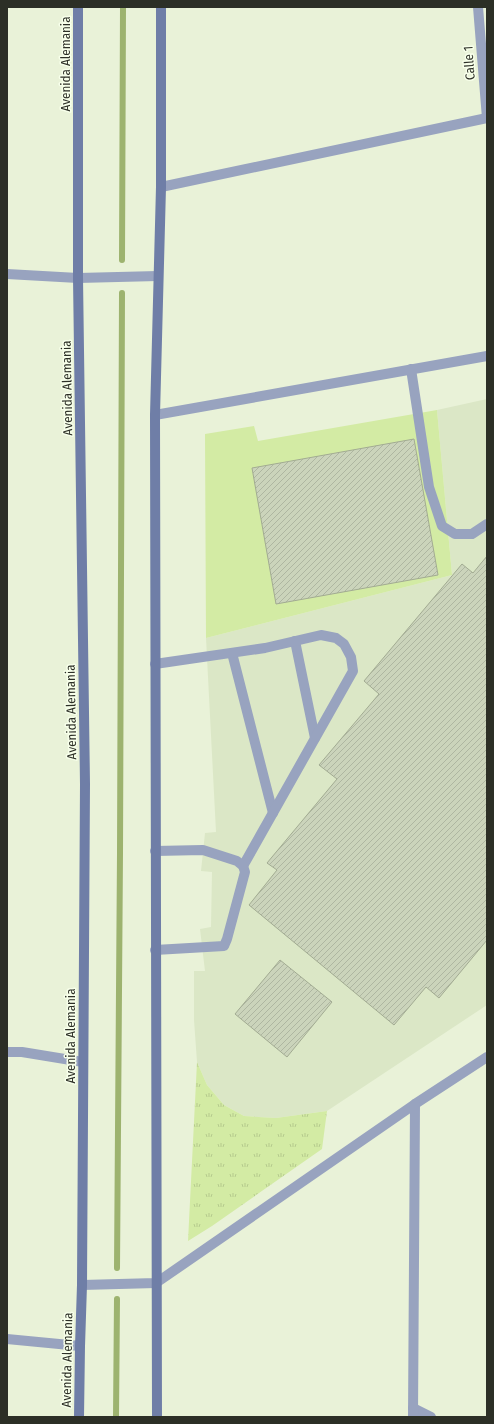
<svg xmlns="http://www.w3.org/2000/svg" width="494" height="1424" viewBox="0 0 494 1424" font-family="'Fira Sans Condensed',sans-serif">
  <defs>
    <pattern id="park-tufts" width="24" height="20" patternUnits="userSpaceOnUse"><rect width="24" height="20" fill="#d3eba4"/><path d="M3 7l-1-3M5 7V3M7 7l1-3M15 17l-1-3M17 17v-4M19 17l1-3" fill="none" stroke="#b5ca8d"/></pattern>
    <pattern id="building-hatch" width="6" height="6" patternUnits="userSpaceOnUse"><rect width="6" height="6" fill="#cbd4bb"/><path d="M-1 1l2-2M0 6l6-6M5 7l2-2" fill="none" stroke="#aeb6a1"/></pattern>
  </defs>
  <rect width="100%" height="100%" fill="#e9f2d8"/>
  <polygon fill="#dbe7c6" points="487,399 487,1005 327,1111 276,1118 244,1116 224,1105 207,1085 197,1062 194,1020 194,971 205,971 200,929 211,927 212,872 201,871 205,833 216,832 206,638 452,575 437,410"/>
  <polygon fill="url(#park-tufts)" points="197,1062 207,1085 224,1105 244,1116 276,1118 327,1111 322,1149 212,1226 188,1241"/>
  <polygon fill="#d3eba4" points="437,410 452,575 206,638 205,434 254,426 258,441"/>
  <g fill="none" stroke-linecap="round" stroke-linejoin="round">
    <g stroke="#9db36f" stroke-width="6">
      <polyline points="122,260 123,7"/>
      <polyline points="117,1268 120,853 122,293"/>
      <polyline points="116,1417 117,1299"/>
    </g>
  </g>
  <g fill="url(#building-hatch)" stroke="#a2ab92">
    <polygon points="414,439 438,575 276,604 252,468"/>
    <polygon points="487,556 487,940 439,998 426,987 394,1025 249,905 277,870 267,863 337,779 319,765 379,694 364,681 462,564 473,573"/>
    <polygon points="280,960 332,1002 287,1057 235,1014"/>
  </g>
  <g fill="none" stroke-linecap="round" stroke-linejoin="round">
    <g stroke="#98a3bf" stroke-width="10">
      <polyline points="411,369 429,487 442,526 455,534 472,534 487,524"/>
      <polyline points="295,641 315,738"/>
      <polyline points="232,653 273,813"/>
      <polyline points="155,664 265,648 321,635 336,638 344,644 351,657 353,671 243,866"/>
      <polyline points="155,851 203,850 237,861 243,866 245,872 227,939 224,946 155,950"/>
      <polyline points="7,1339 80,1346"/>
    </g>
    <g stroke="#98a3bf" stroke-width="10">
      <polyline points="478,7 487,118"/>
      <polyline points="161,187 487,118"/>
      <polyline points="7,274 78,278 158,276"/>
      <polyline points="155,415 487,356"/>
      <polyline points="7,1052 22,1052 83,1062"/>
      <polyline points="82,1285 156,1283 415,1104 487,1057"/>
      <polyline points="413,1408 431,1417"/>
      <polyline points="413,1417 415,1104"/>
    </g>
    <g stroke="#6f7ea7" stroke-width="10">
      <polyline points="78,7 78,278 85,784 82,1285 80,1346 79,1417"/>
      <polyline points="157,1417 155,415 161,187 161,7"/>
    </g>
  </g>
  <g text-anchor="middle" dominant-baseline="central" stroke-width="3" stroke-linejoin="round" paint-order="stroke">
    <g font-size="13" fill="#2c2f26" stroke="#f7ffea">
      <text transform="translate(469 63) rotate(-94)">Calle 1</text>
      <text transform="translate(65 64) rotate(-90)">Avenida Alemania</text>
      <text transform="translate(67 388) rotate(-91)">Avenida Alemania</text>
      <text transform="translate(71 712) rotate(-91)">Avenida Alemania</text>
      <text transform="translate(70 1036) rotate(-90)">Avenida Alemania</text>
      <text transform="translate(67 1360) rotate(-89)">Avenida Alemania</text>
    </g>
  </g>
  <rect width="494" height="1424" fill="none" stroke="#2c2f26" stroke-width="16"/>
</svg>
